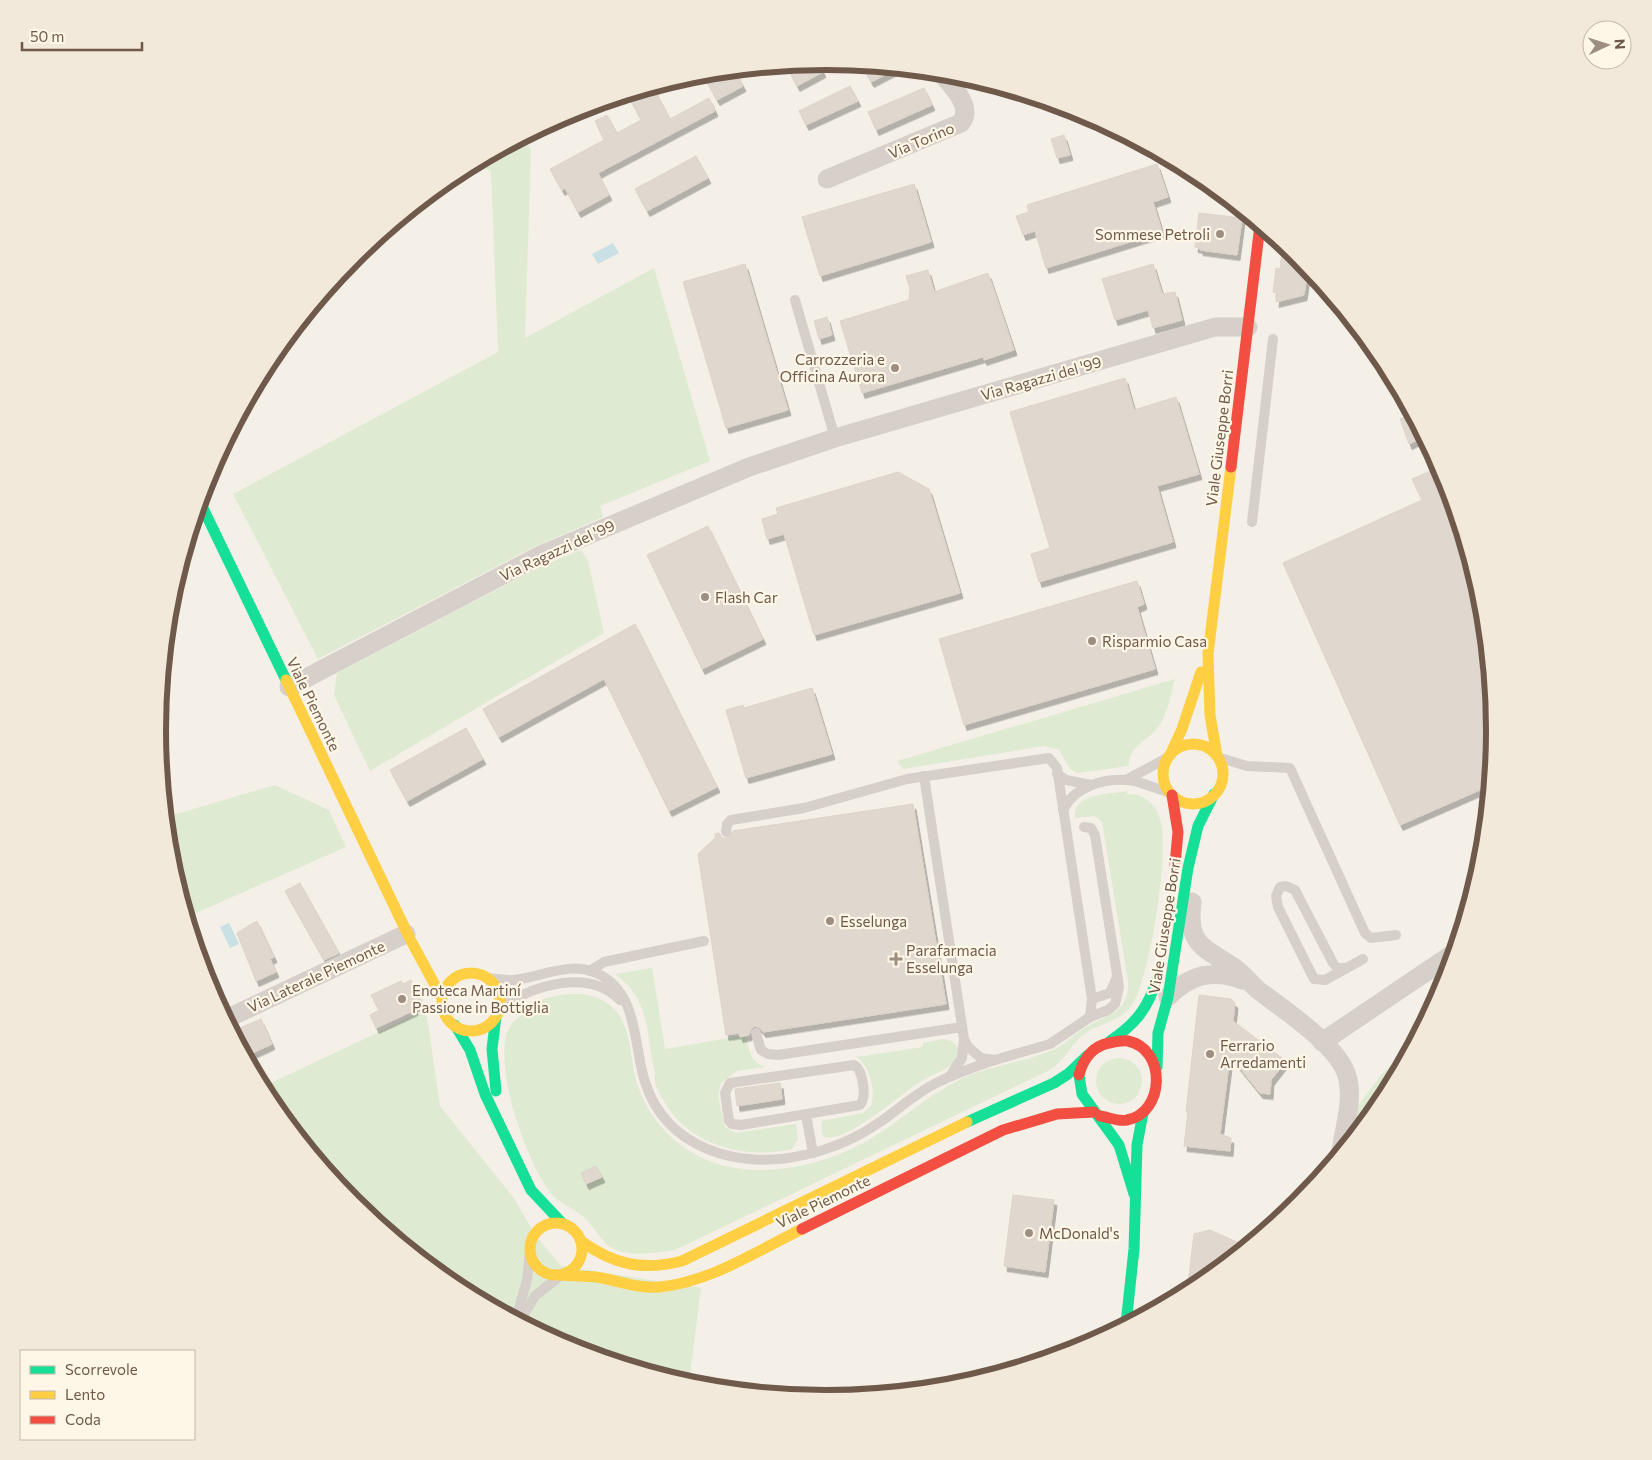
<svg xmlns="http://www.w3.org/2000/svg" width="1652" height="1460" viewBox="0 0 1652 1460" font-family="Commissioner,sans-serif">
  <defs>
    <filter id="shadow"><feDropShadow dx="3" dy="5.5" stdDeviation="0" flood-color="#0004"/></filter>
  </defs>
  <rect width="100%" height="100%" fill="#f4f0e7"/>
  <g fill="#dfead2">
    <polygon points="524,137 531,150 525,338 654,268 710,461 600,506 603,517 532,548 318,659 233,494 498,352 491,171 472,165"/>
    <polygon points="581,550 588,561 604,633 370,771 334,695 337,673 540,567"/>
    <path d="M 1175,679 C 1170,697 1167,720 1153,733 C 1142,743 1128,749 1129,766 L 1077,773 L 1070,769 L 1059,750 L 1044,746 L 903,769 L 897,761 Z"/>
    <polygon points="275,785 329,810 346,847 187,917 170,860 166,817"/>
    <path d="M 1127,791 L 1127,794 C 1146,794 1157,805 1161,823 C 1169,854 1150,979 1132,1005 C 1121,1021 1102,1023 1087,1032 C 1072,1042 1065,1060 1050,1070 L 675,1250 C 657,1253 636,1256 618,1251 C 602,1245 597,1230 586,1219 C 575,1208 560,1205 550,1192 C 526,1160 495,1072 507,1033 C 511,1020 523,1013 535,1008 L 533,1002 C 570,989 614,987 627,1033 C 632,1052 632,1071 639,1089 C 652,1124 680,1151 715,1163 C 765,1180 829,1164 872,1138 C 903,1119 929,1094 961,1079 C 989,1066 1020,1063 1048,1052 C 1063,1047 1073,1035 1086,1027 C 1108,1014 1129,1014 1128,981 L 1102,822 L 1095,816 L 1075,818 C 1073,792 1108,795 1127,791 Z"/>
    <path d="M 652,968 L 665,1049 L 746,1035 C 749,1050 750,1062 766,1067 L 737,1071 L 721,1083 L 718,1097 L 725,1127 L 736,1133 L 796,1124 L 798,1139 L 792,1149 C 745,1160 688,1145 664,1101 C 658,1091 653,1084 655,1072 C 645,1033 652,1001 615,974 Z"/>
    <polygon points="426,1010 440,1106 513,1197 536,1236 561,1266 701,1288 689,1384 570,1348 454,1286 353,1203 270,1101 262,1087"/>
    <path d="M 943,1039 L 952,1041 L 959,1049 C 958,1055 958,1058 954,1063 C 945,1071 930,1075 920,1082 C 902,1093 844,1145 824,1137 L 822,1133 L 822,1121 L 863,1113 L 871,1106 C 876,1092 870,1064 856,1057 L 923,1047 L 923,1043 Z"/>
    <polygon points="1412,1045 1382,1102 1355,1135 1358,1106 1381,1075"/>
    <circle cx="1119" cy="1081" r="23"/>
  </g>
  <g fill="#c9e0e4">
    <polygon points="613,243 619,253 598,264 592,254"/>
    <polygon points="229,923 239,944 230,948 220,927"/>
  </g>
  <g fill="#e0d8cf" stroke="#dcd3ca" filter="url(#shadow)">
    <polygon points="818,62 823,72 797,86 786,65"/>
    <polygon points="862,65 877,66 898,68 871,82"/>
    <polygon points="735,70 743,86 717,100 702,73"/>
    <polygon points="850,86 858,101 806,125 799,111"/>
    <polygon points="653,87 670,119 709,98 715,111 598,173 609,195 578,212 565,188 562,190 550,169 604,140 595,121 607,115 617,133 641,120 628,95"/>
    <polygon points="924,88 932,105 876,130 868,112"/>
    <polygon points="1064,135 1070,155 1057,158 1051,139"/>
    <polygon points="696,156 708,178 647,211 635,189"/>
    <polygon points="1157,164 1168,197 1153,202 1162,232 1046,268 1035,231 1023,235 1016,216 1029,212 1027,205"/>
    <polygon points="914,184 931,242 820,276 802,217"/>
    <polygon points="1199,213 1242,218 1237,255 1200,250 1200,248 1195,247"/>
    <polygon points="1283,244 1308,268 1304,295 1276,302 1277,293 1273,292 1276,268 1280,269"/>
    <polygon points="745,264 788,410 726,428 683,282"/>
    <polygon points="1153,264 1162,294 1175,292 1182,320 1153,328 1148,310 1115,320 1102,279"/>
    <polygon points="928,270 934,292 988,273 1014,350 984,360 983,357 862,393 840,321 909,300 910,289 906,276"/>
    <polygon points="827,317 832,335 819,339 814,321"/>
    <polygon points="1125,378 1134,410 1176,397 1199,474 1157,486 1173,542 1039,582 1031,554 1050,548 1010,412"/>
    <polygon points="1412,414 1424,437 1409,444 1400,419"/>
    <polygon points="1440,467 1482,600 1491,693 1486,695 1493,711 1495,730 1489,786 1400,825 1283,563 1422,500 1412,479"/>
    <polygon points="898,472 929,489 960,593 814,635 784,534 767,539 762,519 778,514 776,508"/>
    <polygon points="708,526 763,639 702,669 647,555"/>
    <polygon points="1137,581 1144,604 1137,607 1155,669 964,725 939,639"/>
    <polygon points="635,624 717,787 669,811 604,679 499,737 483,709"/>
    <polygon points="812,688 832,754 746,778 726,710 743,705 744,708"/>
    <polygon points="466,728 483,759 407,801 390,770"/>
    <polygon points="913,804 946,1004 763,1032 760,1028 755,1026 751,1029 749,1035 740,1037 739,1033 726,1035 698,854 715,838 715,834 719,833 722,838 728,838 733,831"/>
    <polygon points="300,883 339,953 324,960 285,891"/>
    <polygon points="257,921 274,957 270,959 276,972 256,981 237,933"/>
    <polygon points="411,980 422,1003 414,1007 415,1010 376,1028 370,1015 379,1010 371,995 401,981 403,984"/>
    <polygon points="1199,995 1231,999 1235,1003 1233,1021 1286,1061 1271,1080 1270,1094 1260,1093 1230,1056 1220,1134 1231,1138 1230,1151 1184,1146 1188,1112 1186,1112"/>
    <polygon points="261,1019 272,1044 246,1056 233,1031"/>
    <polygon points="780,1083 782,1099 737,1106 735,1089"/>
    <polygon points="596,1166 602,1177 586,1184 581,1173"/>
    <polygon points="1013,1195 1054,1200 1045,1272 1004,1266"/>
    <polygon points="1210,1230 1246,1246 1197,1286 1187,1292 1194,1234"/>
  </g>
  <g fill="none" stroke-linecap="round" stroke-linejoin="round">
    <g stroke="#d6cfca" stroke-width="10">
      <polyline points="795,300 835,438"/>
      <polyline points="1252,522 1273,339"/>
      <polyline points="1217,757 1247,766 1290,768 1365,933 1371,938 1396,935"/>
      <polyline points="1057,774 1066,780 1091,785"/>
      <polyline points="924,776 964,1039 968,1047 981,1058 995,1060 1050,1044 1090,1017 1108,1010 1115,1004 1119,987 1095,835 1091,828 1084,827"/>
      <polyline points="1126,780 1167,758"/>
      <path d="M 1063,810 C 1074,787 1103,778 1127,780 C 1141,781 1155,789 1169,792"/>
      <polyline points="726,832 727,824 731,820 804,808 907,779 1049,758 1057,768 1092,999 1090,1017"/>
      <polyline points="1344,968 1337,968 1333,963 1295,890 1286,886 1280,887 1276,896 1278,907 1314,979 1325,980 1363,959"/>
      <polyline points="590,971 604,962 704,941"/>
      <path d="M 488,978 C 497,979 506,980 514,980 C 541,977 570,961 596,973 C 639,991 633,1045 645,1082 C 667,1150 740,1170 804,1155 C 832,1149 859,1137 883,1120 C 898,1109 912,1097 929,1087 C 950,1075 972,1068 995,1060"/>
      <polyline points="1092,999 1110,993 1117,977"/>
      <path d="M 499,1008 C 532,986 588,967 620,1000"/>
      <polyline points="756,1033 761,1050 768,1054 778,1055 962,1027"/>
      <path d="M 854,1065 C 863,1070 867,1097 860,1105 L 741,1125 L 732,1124 L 729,1121 L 725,1093 L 730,1083 Z"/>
      <polyline points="950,1076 962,1058 964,1040"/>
      <polyline points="806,1115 813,1153"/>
      <polyline points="516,1319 527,1280 530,1252"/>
      <polyline points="520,1321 535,1296 560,1276"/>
    </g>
    <g stroke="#d6cfca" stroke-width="19">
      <path d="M 827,179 L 961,123 C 974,107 951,85 941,73"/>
      <polyline points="289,687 541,555 749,467 835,438 1215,327 1248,327"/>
      <path d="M 1192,902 C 1186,948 1207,948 1236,969 C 1244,975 1250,983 1258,990 C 1283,1009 1339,1046 1347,1076 C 1354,1099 1344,1128 1341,1151"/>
      <path d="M 1168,997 C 1190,974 1214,969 1243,980"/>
      <polyline points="226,1019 406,934"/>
      <polyline points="1322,1042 1454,953"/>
    </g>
    <g stroke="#16e098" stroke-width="11">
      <polyline points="200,502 286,680"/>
      <polyline points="496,1016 492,1049 496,1091"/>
      <polyline points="455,1025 470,1050 485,1094 531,1190 562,1223"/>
      <path d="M 1110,1041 C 1134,1025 1148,1009 1156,981"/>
      <polyline points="1157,1067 1158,1033 1168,997 1188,868 1198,826 1214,794"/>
      <polyline points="1079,1075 1082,1094 1119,1145 1134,1194"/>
      <polyline points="967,1122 1054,1083 1068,1074 1088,1055"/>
      <polyline points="1126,1324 1134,1249 1137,1145 1143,1113"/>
    </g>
    <g stroke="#ffcf43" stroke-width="11">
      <polyline points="286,680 410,939 442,998"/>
      <circle cx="1193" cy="774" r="30"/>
      <polyline points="1170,755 1182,729 1201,672"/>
      <polyline points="1217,756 1210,715 1208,654 1231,467"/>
      <circle cx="471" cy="1002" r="29"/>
      <circle cx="556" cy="1249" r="26"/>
      <path d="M 581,1241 C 614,1265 643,1271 682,1261 L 967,1122"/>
      <path d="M 561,1275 C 572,1276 584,1276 596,1277 C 617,1280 637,1289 660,1287 C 710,1282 757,1251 802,1229"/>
    </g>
    <g stroke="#f24e42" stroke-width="11">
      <polyline points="1231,467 1260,225"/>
      <polyline points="1172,795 1178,832 1175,865"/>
      <path d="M 1079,1075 C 1083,1059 1093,1046 1109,1043 C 1114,1042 1123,1040 1128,1041 C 1167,1049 1165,1113 1127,1120 C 1119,1122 1108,1117 1100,1116"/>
      <polyline points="802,1229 1003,1130 1057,1114 1094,1112"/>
    </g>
  </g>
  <g fill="#9e8e81" stroke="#fef6e6" stroke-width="2">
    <circle cx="1220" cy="234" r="5"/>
    <circle cx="895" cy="368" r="5"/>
    <circle cx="705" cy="597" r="5"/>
    <circle cx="1092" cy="641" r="5"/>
    <circle cx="830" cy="921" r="5"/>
    <path d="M893.5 951.5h5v5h5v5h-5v5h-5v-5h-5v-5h5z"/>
    <circle cx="402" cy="999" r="5"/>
    <circle cx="1210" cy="1054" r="5"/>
    <circle cx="1029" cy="1233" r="5"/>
  </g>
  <g text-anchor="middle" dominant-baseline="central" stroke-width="4.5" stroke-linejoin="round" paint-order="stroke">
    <g font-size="15" fill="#6f594a" stroke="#fef6e6">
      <text transform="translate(921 140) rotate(-23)">Via Torino</text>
      <text transform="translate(1041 378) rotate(-16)">Via Ragazzi del '99</text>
      <text transform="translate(1219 438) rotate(-83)">Viale Giuseppe Borri</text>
      <text transform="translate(557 550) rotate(-25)">Via Ragazzi del '99</text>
      <text transform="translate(314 704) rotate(64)">Viale Piemonte</text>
      <text transform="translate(1164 926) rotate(-81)">Viale Giuseppe Borri</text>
      <text transform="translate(316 976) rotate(-25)">Via Laterale Piemonte</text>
      <text transform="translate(823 1201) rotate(-26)">Viale Piemonte</text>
    </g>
    <g font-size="15" fill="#6f594a" stroke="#fef6e6" text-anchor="start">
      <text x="1210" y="234" text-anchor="end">Sommese Petroli</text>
      <text x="885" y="359" text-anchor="end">Carrozzeria e<tspan x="885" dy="17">Officina Aurora</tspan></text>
      <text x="715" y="597">Flash Car</text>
      <text x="1102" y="641">Risparmio Casa</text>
      <text x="840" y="921">Esselunga</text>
      <text x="906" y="950">Parafarmacia<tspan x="906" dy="17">Esselunga</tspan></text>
      <text x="412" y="990">Enoteca Martiní<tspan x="412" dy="17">Passione in Bottiglia</tspan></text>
      <text x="1220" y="1045">Ferrario<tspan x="1220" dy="17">Arredamenti</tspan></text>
      <text x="1039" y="1233">McDonald's</text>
    </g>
  </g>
  <path d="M0 0H1652V1460H0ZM166 730a660 660 0 1 1 1320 0a660 660 0 1 1-1320 0Z" fill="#f3e9da" fill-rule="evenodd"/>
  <path fill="none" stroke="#6f594a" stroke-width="6" d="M166 730a660 660 0 1 1 1320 0a660 660 0 1 1-1320 0Z"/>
  <rect x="20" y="1350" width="175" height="90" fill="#fef6e6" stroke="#c5b7a8"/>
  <rect x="30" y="1366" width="25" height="8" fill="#16e098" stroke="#c5b7a8"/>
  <text x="65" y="1375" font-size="15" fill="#6f594a">Scorrevole</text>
  <rect x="30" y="1391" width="25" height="8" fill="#ffcf43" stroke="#c5b7a8"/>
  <text x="65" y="1400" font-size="15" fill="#6f594a">Lento</text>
  <rect x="30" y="1416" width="25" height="8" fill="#f24e42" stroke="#c5b7a8"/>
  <text x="65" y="1425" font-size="15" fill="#6f594a">Coda</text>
  <g transform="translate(1607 45) rotate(86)"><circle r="24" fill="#fef6e6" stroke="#c5b7a8"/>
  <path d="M0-4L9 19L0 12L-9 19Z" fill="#9e8e81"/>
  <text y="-8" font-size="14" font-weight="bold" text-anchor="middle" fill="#6f594a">N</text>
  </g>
  <path d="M22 42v8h120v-8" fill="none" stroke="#6f594a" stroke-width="2.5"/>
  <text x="30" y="42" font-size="15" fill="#6f594a" stroke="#fef6e6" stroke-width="4" paint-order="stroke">50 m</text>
</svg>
